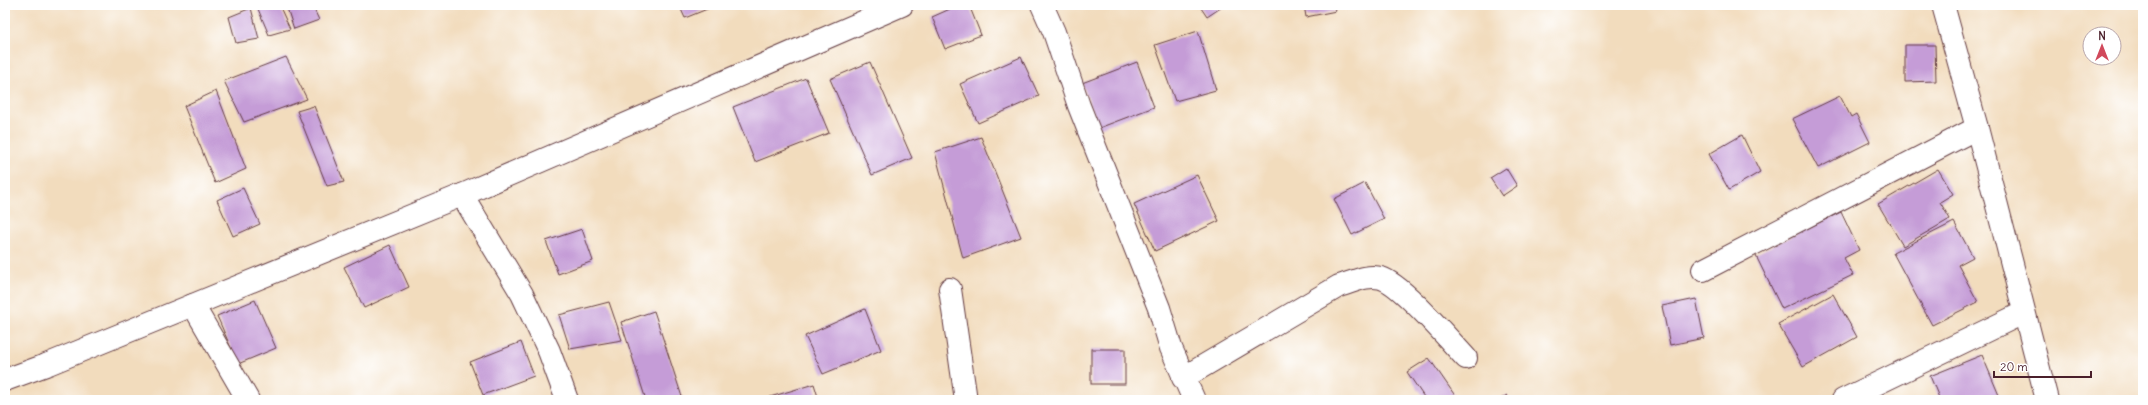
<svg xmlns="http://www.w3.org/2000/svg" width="2148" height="405" viewBox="0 0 2148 405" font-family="Delius,sans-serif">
  <rect width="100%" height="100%" fill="#fff"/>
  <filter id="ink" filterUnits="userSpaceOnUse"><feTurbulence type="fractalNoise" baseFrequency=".025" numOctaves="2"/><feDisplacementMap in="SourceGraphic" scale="8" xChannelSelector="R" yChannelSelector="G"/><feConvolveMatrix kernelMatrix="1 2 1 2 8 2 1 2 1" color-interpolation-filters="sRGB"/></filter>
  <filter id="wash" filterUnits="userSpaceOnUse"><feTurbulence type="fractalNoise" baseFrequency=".012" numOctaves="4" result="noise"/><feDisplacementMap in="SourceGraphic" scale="16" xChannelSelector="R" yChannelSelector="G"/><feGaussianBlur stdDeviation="0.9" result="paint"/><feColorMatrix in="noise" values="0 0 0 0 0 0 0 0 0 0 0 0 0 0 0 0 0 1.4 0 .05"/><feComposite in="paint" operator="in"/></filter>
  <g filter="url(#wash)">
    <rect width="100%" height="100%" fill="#f2dcbd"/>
    <g id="blocks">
      <g fill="#c59cd7">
        <polygon points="274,5 279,5 290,29 269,35 258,9"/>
        <polygon points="286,5 312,5 319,20 294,29"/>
        <polygon points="679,5 717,5 685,18"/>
        <polygon points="959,5 969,5 981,35 945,49 932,17"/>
        <polygon points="1199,5 1225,5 1207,17"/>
        <polygon points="1304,5 1335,5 1336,11 1306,17"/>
        <polygon points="251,8 259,39 236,43 229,17"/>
        <polygon points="1198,31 1216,90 1175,101 1155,45"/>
        <polygon points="1905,45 1935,45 1936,81 1905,82"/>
        <polygon points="286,57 307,99 244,122 224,81"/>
        <polygon points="1021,57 1039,96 978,123 960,84"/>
        <polygon points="870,62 912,158 872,175 830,79"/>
        <polygon points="1137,62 1154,107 1099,128 1082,83"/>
        <polygon points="806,78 829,133 755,162 733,107"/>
        <polygon points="216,91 246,169 215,183 184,106"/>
        <polygon points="1840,96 1851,117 1856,114 1870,142 1818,168 1792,119"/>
        <polygon points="314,106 344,182 327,186 297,111"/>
        <polygon points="1742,135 1760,172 1729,190 1709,154"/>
        <polygon points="981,137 1021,237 963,258 935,152"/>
        <polygon points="1506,168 1517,186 1502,196 1490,178"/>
        <polygon points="1938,169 1953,194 1940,202 1950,219 1903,246 1878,204"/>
        <polygon points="1197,175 1219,221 1155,251 1134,204"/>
        <polygon points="1365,183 1384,219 1352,235 1334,199"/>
        <polygon points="243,188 260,224 233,236 217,200"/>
        <polygon points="1841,212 1859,250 1844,258 1853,275 1782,309 1755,254"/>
        <polygon points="1954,222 1973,257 1958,265 1978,302 1932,325 1893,253"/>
        <polygon points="582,229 593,261 558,274 546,241"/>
        <polygon points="390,245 409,287 364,308 344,267"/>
        <polygon points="1833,294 1857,337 1803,367 1778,324"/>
        <polygon points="1696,299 1704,338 1670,345 1662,306"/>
        <polygon points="255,300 276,348 238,364 217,316"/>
        <polygon points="609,302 622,340 570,349 559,315"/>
        <polygon points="865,309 881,350 823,374 805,336"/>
        <polygon points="654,311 683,400 646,400 621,322"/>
        <polygon points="521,342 534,376 483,395 470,362"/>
        <rect x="1091" y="349" width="34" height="35"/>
        <polygon points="1982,355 2001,400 1940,400 1930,376"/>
        <polygon points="1429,358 1456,397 1452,400 1426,400 1407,372"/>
        <polygon points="814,384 819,400 771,400 770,397"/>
        <polygon points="1507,395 1510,400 1499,400"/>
      </g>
    </g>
  </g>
  <g filter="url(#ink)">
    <use href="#blocks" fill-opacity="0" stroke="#633b41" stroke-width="1"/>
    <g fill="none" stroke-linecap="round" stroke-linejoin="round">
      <g stroke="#633b41" stroke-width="24">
        <g id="street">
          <polyline points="1042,5 1054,32 1079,106 1159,308 1171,348 1194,400"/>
          <polyline points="1943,5 1977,128 2047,400"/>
          <polyline points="462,195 522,294 549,351 567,400"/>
          <polyline points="1703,270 1977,128"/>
          <polyline points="950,289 966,400"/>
          <polyline points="193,305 248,400"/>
          <path d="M 1183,378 L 1339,286 C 1353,282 1367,274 1381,278 C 1402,284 1449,340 1466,358"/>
          <polyline points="5,380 46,365 462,195 902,5"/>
          <polyline points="1843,400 2023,313"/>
        </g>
      </g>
      <use href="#street" stroke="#fff" stroke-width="22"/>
    </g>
  </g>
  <rect width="2148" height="405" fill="none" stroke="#fff" stroke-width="20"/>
  <g transform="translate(2102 46)"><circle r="19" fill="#ffffff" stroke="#b7a5aa"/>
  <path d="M0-3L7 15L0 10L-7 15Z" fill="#d1495b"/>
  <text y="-6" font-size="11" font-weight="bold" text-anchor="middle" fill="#4a1f2b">N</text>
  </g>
  <path d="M1994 371v6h97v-6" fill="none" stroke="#4a1f2b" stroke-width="2"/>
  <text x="2000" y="371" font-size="12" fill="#4a1f2b" stroke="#ffffff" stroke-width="3" paint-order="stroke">20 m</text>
</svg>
